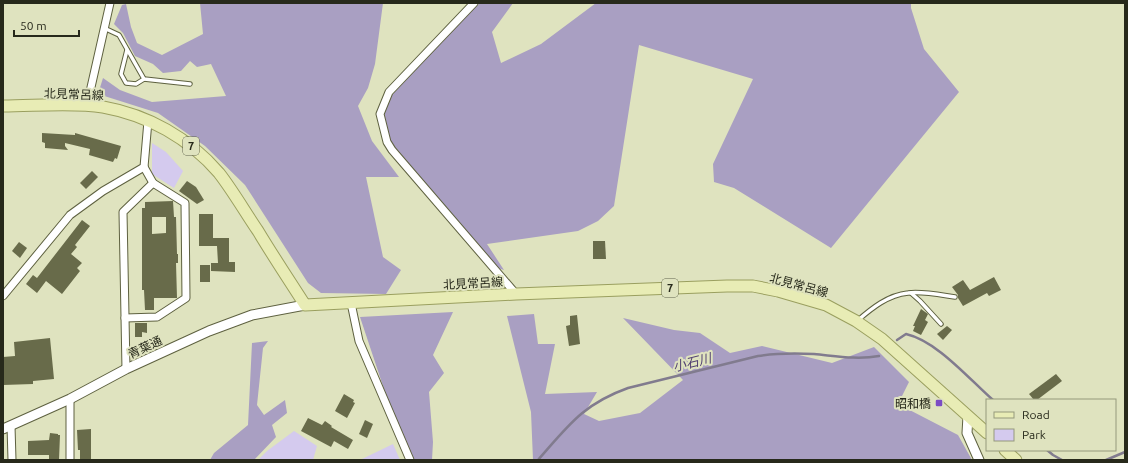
<svg xmlns="http://www.w3.org/2000/svg" width="1128" height="463" viewBox="0 0 1128 463" font-family="Ubuntu,'Noto Sans JP',sans-serif">
  <rect width="100%" height="100%" fill="#dfe3bf"/>
  <g fill="#d4caee">
    <polygon points="152,143 166,152 183,171 174,188 152,174"/>
    <polygon points="294,431 317,446 313,460 258,460 267,451"/>
    <polygon points="393,444 400,460 359,460 360,460"/>
  </g>
  <g fill="#a99fc2">
    <polygon points="200,3 383,3 375,64 368,88 358,106 372,141 399,177 366,177 383,257 401,270 386,294 321,293 308,283 245,185 205,146 158,113 98,94 103,78 120,90 152,102 226,96 211,64 197,67 190,61 181,71 163,73 153,64 135,56 123,33 114,24 122,5 126,4 131,27 137,43 162,55 203,34"/>
    <polygon points="480,3 513,3 492,32 501,63 541,44 596,3 911,3 911,8 924,49 959,92 831,248 734,188 714,182 713,164 753,79 639,45 614,206 598,221 578,231 487,244 504,270 495,267 387,138 383,116 391,96 461,21"/>
    <polygon points="453,312 433,355 444,373 429,392 433,442 432,460 413,460 392,413 360,317"/>
    <polygon points="534,314 538,344 555,344 545,394 597,392 584,414 599,421 640,413 683,380 623,318 674,330 700,333 730,353 762,346 832,363 874,347 909,382 898,404 958,435 972,460 533,460 531,412 507,316"/>
    <polygon points="268,341 263,348 257,405 264,415 285,400 287,413 272,425 276,437 254,460 210,460 214,453 248,425 252,343"/>
  </g>
  <g fill="none" stroke-linecap="round" stroke-linejoin="round">
    <g stroke="#817b8e" stroke-width="2.5">
      <path d="M 897,340 L 906,334 C 937,341 969,379 993,400"/>
      <polyline points="1047,450 1053,455 1062,460"/>
      <path d="M 538,460 C 568,426 583,404 628,388 L 758,356 C 777,353 795,353 814,354 C 836,356 857,360 879,356"/>
      <polyline points="1106,460 1125,452"/>
    </g>
  </g>
  <g fill="#686b4a" fill-rule="evenodd">
    <polygon points="42,133 75,135 75,133 121,146 117,159 115,158 113,162 89,155 90,149 65,143 65,146 68,150 45,148 45,143 42,142"/>
    <polygon points="92,171 98,177 86,189 80,183"/>
    <polygon points="187,181 196,187 204,200 197,204 179,191"/>
    <path d="M 173,201 L 174,217 L 176,217 L 177,254 L 178,254 L 178,263 L 176,263 L 177,298 L 154,298 L 154,310 L 145,310 L 144,290 L 142,290 L 142,208 L 145,208 L 145,202 ZM 152,217 L 166,217 L 166,233 L 152,234 Z"/>
    <polygon points="199,214 213,214 213,238 229,238 229,262 235,262 235,272 211,271 211,263 218,263 217,246 199,246"/>
    <polygon points="82,220 90,226 75,245 77,247 71,254 82,263 77,268 80,271 62,294 46,281 37,293 26,284 33,275 37,278"/>
    <polygon points="593,241 605,241 606,259 593,259"/>
    <polygon points="19,242 27,248 20,258 12,251"/>
    <rect x="200" y="265" width="10" height="17"/>
    <polygon points="994,277 1001,290 989,296 987,293 963,306 958,298 958,295 952,287 963,280 970,290"/>
    <polygon points="921,309 928,314 925,320 928,322 921,335 913,331 915,326 913,326"/>
    <polygon points="577,315 580,344 569,346 566,326 570,325 570,316"/>
    <polygon points="135,323 147,323 147,333 142,332 142,337 135,337"/>
    <polygon points="947,326 952,330 943,340 937,334"/>
    <polygon points="50,338 54,379 33,381 33,384 3,385 3,357 15,356 14,342"/>
    <polygon points="1056,374 1062,381 1037,400 1034,400 1029,394"/>
    <polygon points="344,394 354,400 353,402 355,403 347,418 335,411"/>
    <polygon points="308,418 322,425 325,421 332,426 331,427 353,440 348,449 334,441 331,447 301,431"/>
    <polygon points="365,420 373,424 367,438 359,434"/>
    <polygon points="91,429 91,460 80,460 80,450 78,450 77,430"/>
    <polygon points="50,433 58,434 58,435 60,435 59,460 49,460 49,455 28,455 28,441 49,440"/>
  </g>
  <g fill="none" stroke-linecap="round" stroke-linejoin="round">
    <g stroke="#5e6140" stroke-width="5.5">
      <g id="service">
        <polyline points="104,28 119,35 144,79 190,84"/>
        <polyline points="127,50 121,74 126,83 136,84 144,79"/>
        <polyline points="911,293 920,301 941,324"/>
        <path d="M 857,321 C 872,308 888,295 908,293 C 922,291 941,295 955,297"/>
      </g>
    </g>
    <g stroke="#5e6140" stroke-width="9">
      <g id="minor">
        <polyline points="474,3 389,92 380,114 387,142 392,150 516,294"/>
        <polyline points="87,105 110,3"/>
        <polyline points="3,296 70,215 103,191 144,167 148,121"/>
        <polyline points="351,303 359,341 410,460"/>
        <polyline points="125,318 157,317 186,298 185,203 153,183 144,167"/>
        <polyline points="126,369 123,212 153,183"/>
        <polyline points="70,399 70,460"/>
        <polyline points="11,426 12,460"/>
      </g>
    </g>
    <g stroke="#5e6140" stroke-width="11">
      <g id="tertiary">
        <polyline points="968,416 967,433 979,460"/>
        <polyline points="3,429 70,399 126,369 209,331 252,315 305,305"/>
      </g>
    </g>
    <g stroke="#9a9f5f" stroke-width="13">
      <g id="primary">
        <path d="M 3,106 C 34,106 73,102 103,107 C 148,115 189,138 219,173 C 233,191 245,212 258,231 C 273,256 289,280 305,305 L 516,294 L 727,286 L 753,286 L 778,291 L 826,305 L 856,321 L 882,339 L 987,433"/>
        <polyline points="1005,450 1016,460"/>
      </g>
    </g>
    <use href="#service" stroke="#fff" stroke-width="3.5"/>
    <use href="#minor" stroke="#fff" stroke-width="7"/>
    <use href="#tertiary" stroke="#fff" stroke-width="9"/>
    <use href="#primary" stroke="#e8ecb5" stroke-width="11"/>
  </g>
  <rect fill="#7b4cc4" stroke="#dfe3bf" stroke-width="1.5" x="935" y="399" width="8" height="8" rx="2"/>
  <g text-anchor="middle" dominant-baseline="central" stroke-width="4" stroke-linejoin="round" paint-order="stroke">
    <g fill="#dfe3bf" stroke="#5e614c" stroke-width="1">
      <rect x="183" y="137" width="16" height="18" rx="3"/>
      <rect x="662" y="279" width="16" height="18" rx="3"/>
    </g>
    <g font-size="11" font-weight="bold" fill="#27291b">
      <text x="191" y="146">7</text>
      <text x="670" y="288">7</text>
    </g>
    <g font-size="12" fill="#27291b" stroke="#dfe3bf">
      <text transform="translate(74 94) rotate(2)">北見常呂線</text>
      <text transform="translate(473 283) rotate(-3)">北見常呂線</text>
      <text transform="translate(799 285) rotate(15)">北見常呂線</text>
      <text transform="translate(145 347) rotate(-25)">青葉通</text>
    </g>
    <g font-size="12" fill="#27291b" stroke="#dfe3bf" text-anchor="end">
      <text x="931" y="403">昭和橋</text>
    </g>
    <g font-size="13" font-style="italic" fill="#514071" stroke="#dfe3bf">
      <text transform="translate(692 362) rotate(-14)">小石川</text>
    </g>
  </g>
  <rect width="1128" height="463" fill="none" stroke="#27291b" stroke-width="8"/>
  <rect x="986" y="399" width="130" height="52" fill="#dfe3bf" stroke="#95997d"/>
  <rect x="994" y="412" width="20" height="6" fill="#e8ecb5" stroke="#95997d"/>
  <text x="1022" y="419" font-size="12" fill="#27291b">Road</text>
  <rect x="994" y="429" width="20" height="12" fill="#d4caee" stroke="#95997d"/>
  <text x="1022" y="439" font-size="12" fill="#27291b">Park</text>
  <path d="M14 30v6h65v-6" fill="none" stroke="#27291b" stroke-width="2"/>
  <text x="20" y="30" font-size="12" fill="#27291b" stroke="#dfe3bf" stroke-width="3" paint-order="stroke">50 m</text>
</svg>
